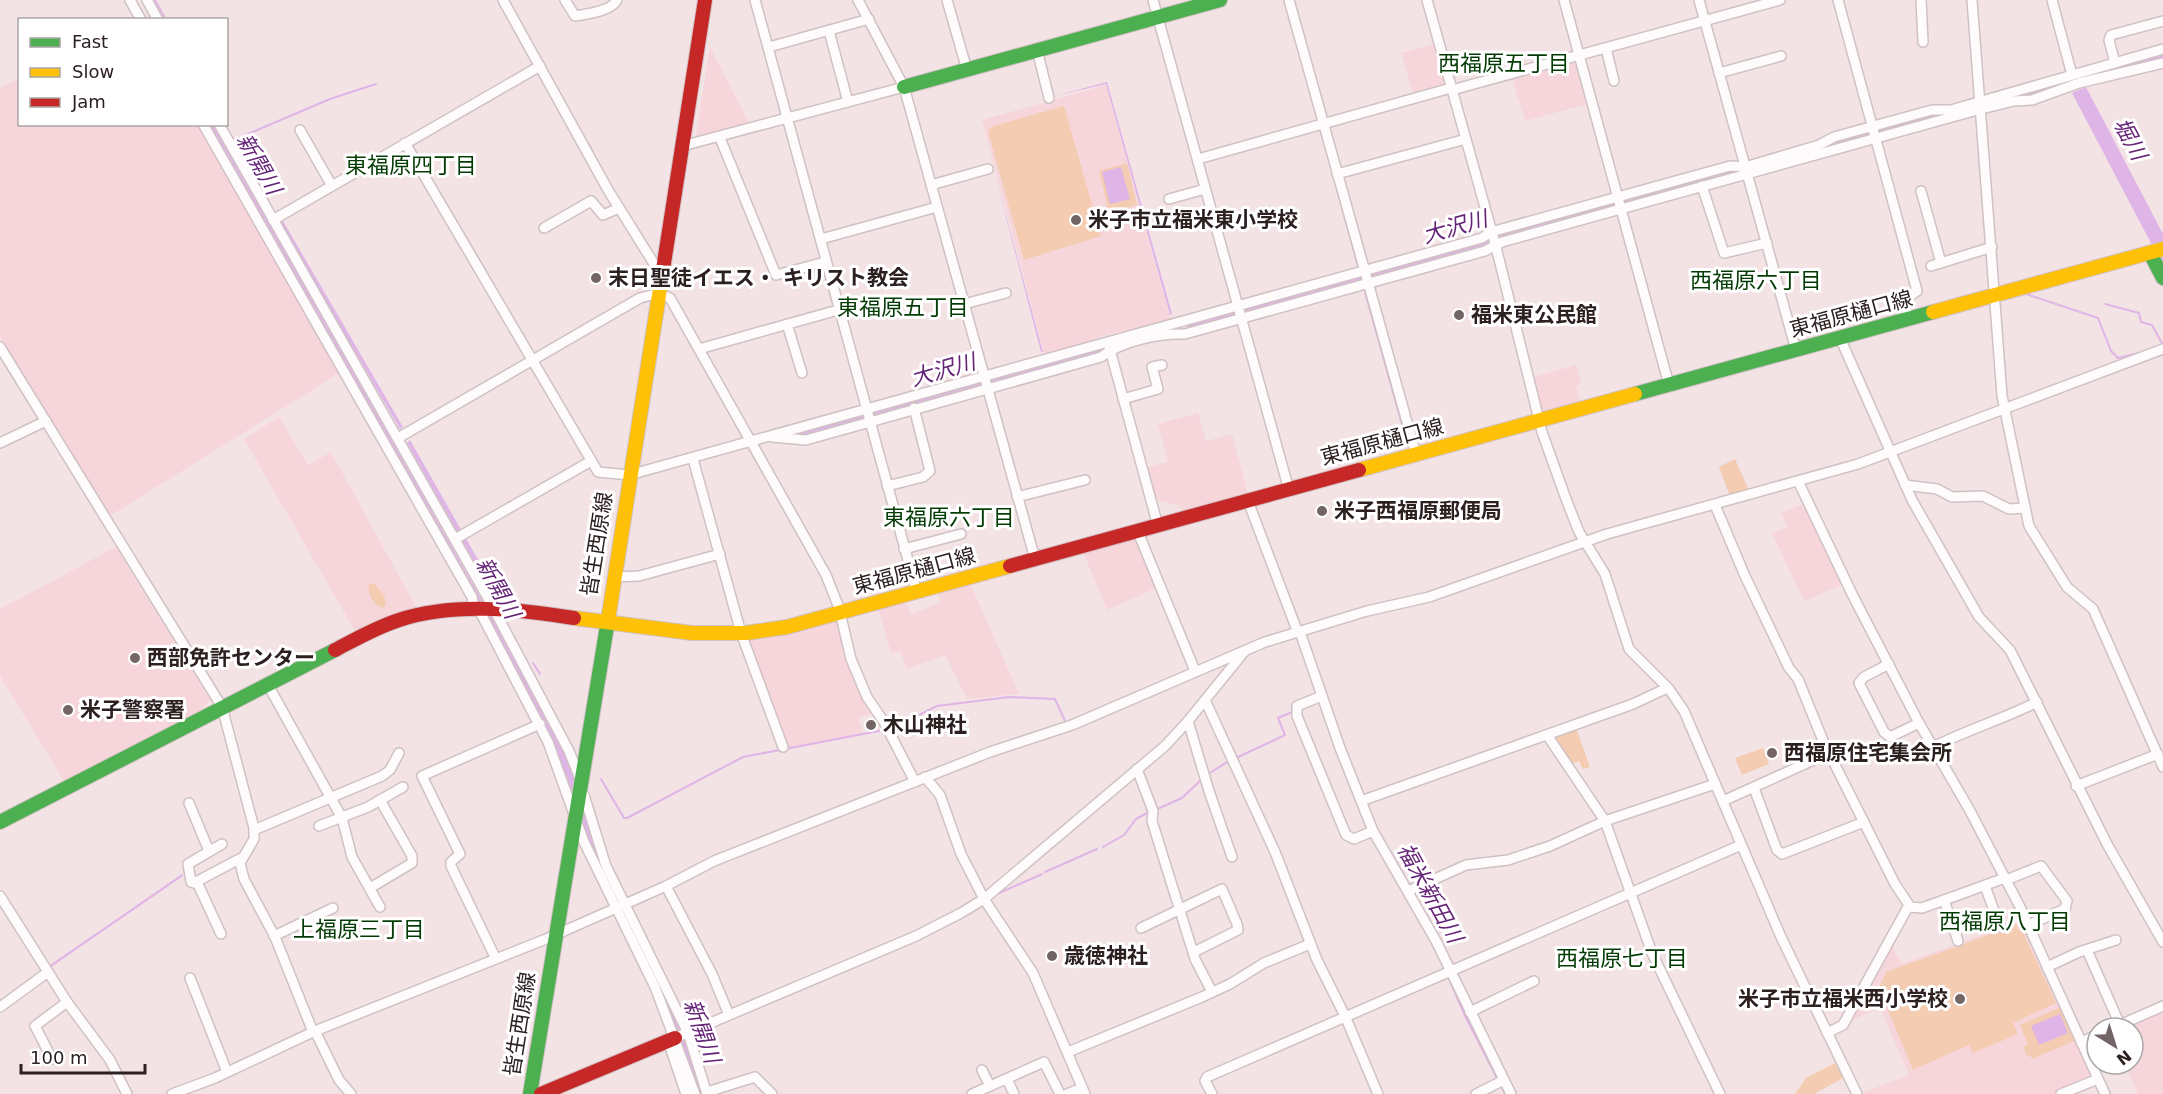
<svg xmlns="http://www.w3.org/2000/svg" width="2163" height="1094" viewBox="0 0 2163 1094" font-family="'DejaVu Sans','Noto Sans JP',sans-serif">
  <rect width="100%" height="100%" fill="#f4e3e5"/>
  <g fill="#f7d6db">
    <polygon points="1434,44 1446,87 1414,96 1401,53"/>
    <polygon points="710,47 750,125 695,141"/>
    <polygon points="1576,59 1588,104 1525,121 1512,77"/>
    <polygon points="19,79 20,124 199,125 339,370 338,374 110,516 0,337 0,88"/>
    <polygon points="1106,85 1171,321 1109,334 1045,356 982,120"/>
    <polygon points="1576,365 1581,383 1576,387 1581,405 1544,415 1534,377"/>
    <polygon points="1198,413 1206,441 1232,434 1248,493 1182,512 1180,506 1156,500 1147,467 1168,462 1158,424"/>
    <polygon points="279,417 308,465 331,452 416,607 395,613 355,631 244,439"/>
    <polygon points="1806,503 1844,584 1804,601 1772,533 1787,527 1781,513"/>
    <polygon points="1133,539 1136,540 1156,588 1107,610 1083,552"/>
    <polygon points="116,547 210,700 201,710 64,781 0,676 0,609"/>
    <polygon points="970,583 1019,694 967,699 945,655 907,669 900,651 891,653 878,608 906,600 911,615 941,602 937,592"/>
    <polygon points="833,620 839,623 873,713 858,718 863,734 788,748 747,640"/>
    <polygon points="2021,921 2024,921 2093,1077 2052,1094 1865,1094 1864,1092 1909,1075 1880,1008 1848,1022 1891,944 1902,964"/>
    <polygon points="2163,1009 2163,1094 2138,1094 2127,1070 2136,1066 2133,1060 2133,1028 2119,1028"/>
  </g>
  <g fill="#f3ccb1">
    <polygon points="1064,106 1101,236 1024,260 988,132 991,127"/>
    <polygon points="1127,163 1137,205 1109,212 1099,171"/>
    <polygon points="1735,459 1750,493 1731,499 1719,467"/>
    <path d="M 374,583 L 384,595 L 386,604 L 383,608 C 374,606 367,594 369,585 Z"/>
    <polygon points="1575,725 1590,767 1583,769 1579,761 1569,765 1549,736"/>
    <polygon points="1763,748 1769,764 1742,775 1735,758"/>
    <polygon points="2019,924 2056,1003 2013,1023 2018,1034 1973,1053 1969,1045 1913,1070 1879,988 1886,972"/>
    <polygon points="2061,1007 2076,1040 2032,1059 2030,1055 2027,1056 2023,1047 2028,1044 2020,1025"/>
    <polygon points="1835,1063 1843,1078 1814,1094 1795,1094 1806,1078"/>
  </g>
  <g fill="#dfb4e7">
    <polygon points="1107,82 1172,314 1170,315 1106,84 1055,96"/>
    <polygon points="2086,87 2163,234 2163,266 2072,93"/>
    <polygon points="1943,112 1943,117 1833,147 1829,143"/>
    <polygon points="206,125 213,125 240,171 548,717 571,765 589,817 683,1030 704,1094 699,1094 678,1032 653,975 595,857 549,734 479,602"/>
    <polygon points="411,142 490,276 488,277 410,143"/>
    <polygon points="1121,167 1130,199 1110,204 1102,172"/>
    <polygon points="1738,168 1738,173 1188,330 1186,323"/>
    <polygon points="994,171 1043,352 1041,352"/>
    <polygon points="283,221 403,427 400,429 280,223"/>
    <polygon points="1099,348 1101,353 797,437 795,431"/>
    <polygon points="410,440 489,579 498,598 495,599 407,443"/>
    <polygon points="1342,764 1508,1094 1504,1094 1464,1016 1431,940 1370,836"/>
    <polygon points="182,874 183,876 51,967 50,965"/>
    <polygon points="2060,1014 2068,1033 2039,1045 2031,1026"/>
  </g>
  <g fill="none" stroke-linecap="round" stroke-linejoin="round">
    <g stroke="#dfb4e7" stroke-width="2">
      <polyline points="155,0 166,20"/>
      <polyline points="234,140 330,99 376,84"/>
      <polyline points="589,144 594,155"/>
      <polyline points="1334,178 1358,266"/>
      <polyline points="1365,292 1408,446"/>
      <polyline points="2026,294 2098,318 2111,351 2118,358 2139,353"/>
      <polyline points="2105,304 2139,313 2141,322 2152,325 2163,345"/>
      <polyline points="533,663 540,674"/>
      <polyline points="891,729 937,706 1009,697 1055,699 1066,723"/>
      <polyline points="1236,758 1285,735 1278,718 1292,712"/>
      <polyline points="1208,774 1229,761"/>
      <polyline points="601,779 624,818 627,818 743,757 884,730"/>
      <polyline points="1155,810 1182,798 1202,779"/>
      <polyline points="1103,847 1124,835 1136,819 1147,813"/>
      <polyline points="1045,872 1097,849"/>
      <polyline points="997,894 1042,874"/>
    </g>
    <polyline stroke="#dfb4e7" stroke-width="15" points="2030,93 2163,56"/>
    <g stroke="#d0c1c3" stroke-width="12">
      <g id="street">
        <polyline points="130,0 141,20"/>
        <polyline points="147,0 158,20"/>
        <polyline points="503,0 608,190 661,275"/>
        <path d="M 565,0 L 575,16 C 587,14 612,11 617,0"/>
        <polyline points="755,0 917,593"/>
        <polyline points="858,0 904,87 1035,559"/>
        <polyline points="947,0 967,70"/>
        <polyline points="1153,0 1289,490"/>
        <polyline points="1289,0 1416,454"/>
        <polyline points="1427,0 1495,243 1542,432 1566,499 1579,532 1605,574 1629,649 1669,689 1684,711 1781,937 1857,1094"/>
        <polyline points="1564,0 1669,385"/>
        <polyline points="1699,0 1796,350"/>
        <polyline points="1838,0 1917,291 1904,300 1909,319"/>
        <polyline points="1921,0 1923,42"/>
        <polyline points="1972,0 2002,396 2029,526 2067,587 2093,609 2163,767"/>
        <polyline points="2052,0 2072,75"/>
        <polyline points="829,31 848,102"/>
        <polyline points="769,47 869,19"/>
        <polyline points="1606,48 1614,81"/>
        <polyline points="1037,50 1049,98"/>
        <polyline points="2115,63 2109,40 2111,35 2163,21"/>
        <polyline points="1719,73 1781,56"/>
        <polyline points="1452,90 1780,0"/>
        <polyline points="203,124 472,597 475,610"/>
        <polyline points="219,124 488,598 569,751 581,781"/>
        <polyline points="300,130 332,186"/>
        <polyline points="720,138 776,275 825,262"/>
        <polyline points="405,143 598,472 629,475 1482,238 1491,232 1730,166 1745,167 1819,145 1834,137 1932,110 1951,110 2163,49"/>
        <polyline points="682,146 904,87"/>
        <polyline points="1198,159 1451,88"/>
        <polyline points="1337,174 1466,139"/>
        <polyline points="931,185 988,169"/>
        <polyline points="1702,186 1724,253 1767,243"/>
        <polyline points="1921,191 1941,263"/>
        <polyline points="1169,199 1205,189"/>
        <polyline points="273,220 540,66"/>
        <polyline points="544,228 591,201 603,215 619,208"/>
        <polyline points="821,239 937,207"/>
        <polyline points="1931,266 1992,247"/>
        <polyline points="964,304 1006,293"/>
        <polyline points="787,324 802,373"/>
        <polyline points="1840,338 1912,500 1979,617 2010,650 2107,844 2163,942"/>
        <polyline points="1109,346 1158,526"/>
        <polyline points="0,347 222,707 254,828 254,839 240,863 244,879 275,937 313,1032"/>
        <polyline points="699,349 838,310"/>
        <polyline points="1123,399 1158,389 1152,367 1162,365"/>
        <path d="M 772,437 L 806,440 L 1101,357 C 1122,341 1159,333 1185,334 L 1485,251 L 1502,242 L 1981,109 L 2014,101 L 2032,100 L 2079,83 L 2163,63"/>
        <polyline points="398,438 640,298 659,293 670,298 826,575 839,608 851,659 867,697 884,722 915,782"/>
        <polyline points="0,443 46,421"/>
        <polyline points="693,459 741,633 783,747"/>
        <polyline points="1798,481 1853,596 1919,723 1969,809 2020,907 2105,1094"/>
        <polyline points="1905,485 1937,489 1952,497 1983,496 2009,509 2025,508"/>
        <polyline points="887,486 923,477 930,471 914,408"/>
        <polyline points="1017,497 1085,480"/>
        <polyline points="1248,501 1298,633"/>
        <polyline points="1715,505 1745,576 1789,668 1798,679 1824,743 1895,884 1909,905 1843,1025 1827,1033"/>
        <polyline points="1138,532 1195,671"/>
        <polyline points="455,539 591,461"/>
        <polyline points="904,549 961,534"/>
        <polyline points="613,577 639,576 720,554"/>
        <polyline points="479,610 548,742 584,842 655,987 695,1094"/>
        <polyline points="1300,632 1340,748 1373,831 1436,941 1511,1094"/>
        <polyline points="1889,664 1864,677 1859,683 1884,732 1890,737 1919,723"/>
        <polyline points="268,685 342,818 352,857 380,907"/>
        <polyline points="1322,696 1297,706 1297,716 1346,835 1354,839 1373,831"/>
        <polyline points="1205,700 1275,852 1317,960 1345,1016 1378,1094"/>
        <polyline points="1188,721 1209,791 1232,857"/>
        <polyline points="1547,735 1605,821 1652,953 1720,1094"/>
        <path d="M 1933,747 C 1967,730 2003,719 2037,702"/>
        <polyline points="1137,769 1153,811 1152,821 1195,959 1212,992"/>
        <polyline points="925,777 940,795 961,854 984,899 1033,973 1085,1094"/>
        <polyline points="2076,786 2158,754"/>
        <polyline points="1754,788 1777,850 1782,854 1864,822"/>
        <polyline points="584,795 606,866 688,1033 707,1094"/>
        <polyline points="1361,801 1633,704 1667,688"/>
        <polyline points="1723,801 1829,753"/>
        <polyline points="189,803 209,851"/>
        <polyline points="319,826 368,807 403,787"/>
        <polyline points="254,830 382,776 390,770 399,753"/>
        <polyline points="222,844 188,864 191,882 194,883 243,857"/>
        <polyline points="2006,880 2041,866 2067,901 2065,909 2028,925"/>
        <polyline points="197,882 221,934"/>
        <polyline points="666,886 712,974 729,1015"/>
        <polyline points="1985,886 2000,927"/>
        <polyline points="370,888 412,863 412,856 380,800"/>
        <polyline points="1408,891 1466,865 1508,860 1550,846 1605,821 1715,784"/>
        <polyline points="0,896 67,1002 110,1060 127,1094"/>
        <polyline points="1944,900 1958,941"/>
        <polyline points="1909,907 1922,908 2005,878"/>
        <polyline points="1141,928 1222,889 1237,924 1238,930 1194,952"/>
        <polyline points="274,936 333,908"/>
        <polyline points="2087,950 2120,1025"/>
        <polyline points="495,957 451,866 451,862 460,854 422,776 540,724"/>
        <polyline points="2047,967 2079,952 2116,940"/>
        <polyline points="190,978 227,1072"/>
        <polyline points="0,1007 48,972"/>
        <polyline points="1470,1012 1534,981"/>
        <polyline points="2113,1028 2163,1006"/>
        <polyline points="315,1031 339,1080 351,1094"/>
        <polyline points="675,1038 916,936 961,913 984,899 1165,746 1188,721 1244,652"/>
        <polyline points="668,1041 686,1094"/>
        <polyline points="2081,1042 2097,1035"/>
        <polyline points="1068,1052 1202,997 1230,984 1264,963 1310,944"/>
        <polyline points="52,1059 35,1026 67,1002"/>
        <polyline points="982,1070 990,1086"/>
        <polyline points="1007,1079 1014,1094"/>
        <polyline points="707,1092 755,1077 772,1094"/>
        <polyline points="172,1094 215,1078 315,1031 546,939 666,886 714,861 990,752 1072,725 1265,642 1367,611 1429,597 1607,534 1858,464 2163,349"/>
        <polyline points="972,1094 1044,1062 1060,1094"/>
        <polyline points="1067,1094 1082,1088"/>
        <polyline points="1212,1094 1205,1081 1207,1077 1741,845"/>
        <polyline points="1476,1094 1504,1080"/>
        <polyline points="2061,1094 2098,1079"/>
      </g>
    </g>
    <g stroke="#d0c1c3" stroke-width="16">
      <g id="fast">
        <polyline points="904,87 1220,0"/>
        <polyline points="2150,253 2163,278"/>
        <polyline points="1635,394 1933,312"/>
        <polyline points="0,822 335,650"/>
        <polyline points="530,1094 609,614"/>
      </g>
    </g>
    <g stroke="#d0c1c3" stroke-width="16">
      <g id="slow">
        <polyline points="1933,312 2163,249"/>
        <polyline points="1359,470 1635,394"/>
        <polyline points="609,614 662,276"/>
        <polyline points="574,618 692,633 746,633 787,627 1010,566"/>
      </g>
    </g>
    <g stroke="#d0c1c3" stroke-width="16">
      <g id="jam">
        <polyline points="662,276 705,0"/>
        <polyline points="1010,566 1359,470"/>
        <path d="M 335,650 C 356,639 377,627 399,620 C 454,602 518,609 574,618"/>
        <polyline points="541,1094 675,1038"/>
      </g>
    </g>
    <use href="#street" stroke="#fdfbfb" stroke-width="9"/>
    <use href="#fast" stroke="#4caf50" stroke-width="14"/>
    <use href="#slow" stroke="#ffc107" stroke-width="14"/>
    <use href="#jam" stroke="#c62828" stroke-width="14"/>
  </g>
  <g fill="#736466" stroke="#fff" stroke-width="2">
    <circle cx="1076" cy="220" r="6"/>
    <circle cx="596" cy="278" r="6"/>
    <circle cx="1459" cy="315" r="6"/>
    <circle cx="1322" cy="511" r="6"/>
    <circle cx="135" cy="658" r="6"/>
    <circle cx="68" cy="710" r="6"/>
    <circle cx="871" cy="725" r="6"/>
    <circle cx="1772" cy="753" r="6"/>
    <circle cx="1052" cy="956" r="6"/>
    <circle cx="1960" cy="999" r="6"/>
  </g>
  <g text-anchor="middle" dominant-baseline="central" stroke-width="6" stroke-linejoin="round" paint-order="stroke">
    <g font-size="21" font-weight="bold" fill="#2d2021" stroke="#fff" text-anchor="start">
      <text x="1088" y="220">米子市立福米東小学校</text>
      <text x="608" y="278">末日聖徒イエス・ キリスト教会</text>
      <text x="1471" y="315">福米東公民館</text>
      <text x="1334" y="511">米子西福原郵便局</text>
      <text x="147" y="658">西部免許センター</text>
      <text x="80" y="710">米子警察署</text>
      <text x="883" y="725">木山神社</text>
      <text x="1784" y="753">西福原住宅集会所</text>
      <text x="1064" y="956">歳徳神社</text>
      <text x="1948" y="999" text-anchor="end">米子市立福米西小学校</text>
    </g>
    <g font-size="21" fill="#2d2021" stroke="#fff">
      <text transform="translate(1851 314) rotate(-15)">東福原樋口線</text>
      <text transform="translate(1382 442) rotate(-15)">東福原樋口線</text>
      <text transform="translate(597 544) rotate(-81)">皆生西原線</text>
      <text transform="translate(914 571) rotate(-15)">東福原樋口線</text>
      <text transform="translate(520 1024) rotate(-81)">皆生西原線</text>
    </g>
    <g font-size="22" fill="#033b04" stroke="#fff">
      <text x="1504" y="63">西福原五丁目</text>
      <text x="411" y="165">東福原四丁目</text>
      <text x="1756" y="280">西福原六丁目</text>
      <text x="903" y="307">東福原五丁目</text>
      <text x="949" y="517">東福原六丁目</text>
      <text x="2005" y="921">西福原八丁目</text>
      <text x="359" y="929">上福原三丁目</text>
      <text x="1622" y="958">西福原七丁目</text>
    </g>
    <g font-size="22" font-style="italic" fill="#662579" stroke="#fff">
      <text transform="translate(2130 139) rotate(62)">堀川</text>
      <text transform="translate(259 164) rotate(60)">新開川</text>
      <text transform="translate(1455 227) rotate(-16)">大沢川</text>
      <text transform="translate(943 370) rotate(-16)">大沢川</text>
      <text transform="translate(498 588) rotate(61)">新開川</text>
      <text transform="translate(1430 893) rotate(61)">福米新田川</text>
      <text transform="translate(702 1031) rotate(70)">新開川</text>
    </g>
  </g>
  <rect x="18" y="18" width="210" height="108" fill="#ffffff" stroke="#aba6a6" stroke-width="1.5"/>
  <rect x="30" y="38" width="30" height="9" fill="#4caf50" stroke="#aba6a6" stroke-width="1.5"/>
  <text x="72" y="48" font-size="18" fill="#2d2021">Fast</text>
  <rect x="30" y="68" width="30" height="9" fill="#ffc107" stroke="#aba6a6" stroke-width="1.5"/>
  <text x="72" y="78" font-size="18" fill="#2d2021">Slow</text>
  <rect x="30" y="98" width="30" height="9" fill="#c62828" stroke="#aba6a6" stroke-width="1.5"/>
  <text x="72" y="108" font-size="18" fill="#2d2021">Jam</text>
  <g transform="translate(2115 1046) rotate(142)"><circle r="28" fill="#ffffff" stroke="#aba6a6" stroke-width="1.5"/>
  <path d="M0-4.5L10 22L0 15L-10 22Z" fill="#736466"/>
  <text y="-9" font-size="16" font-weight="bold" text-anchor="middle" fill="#2d2021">N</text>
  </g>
  <path d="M21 1064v9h124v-9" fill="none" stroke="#2d2021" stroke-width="3"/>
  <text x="30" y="1064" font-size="18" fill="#2d2021" stroke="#ffffff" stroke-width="4.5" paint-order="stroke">100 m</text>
</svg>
